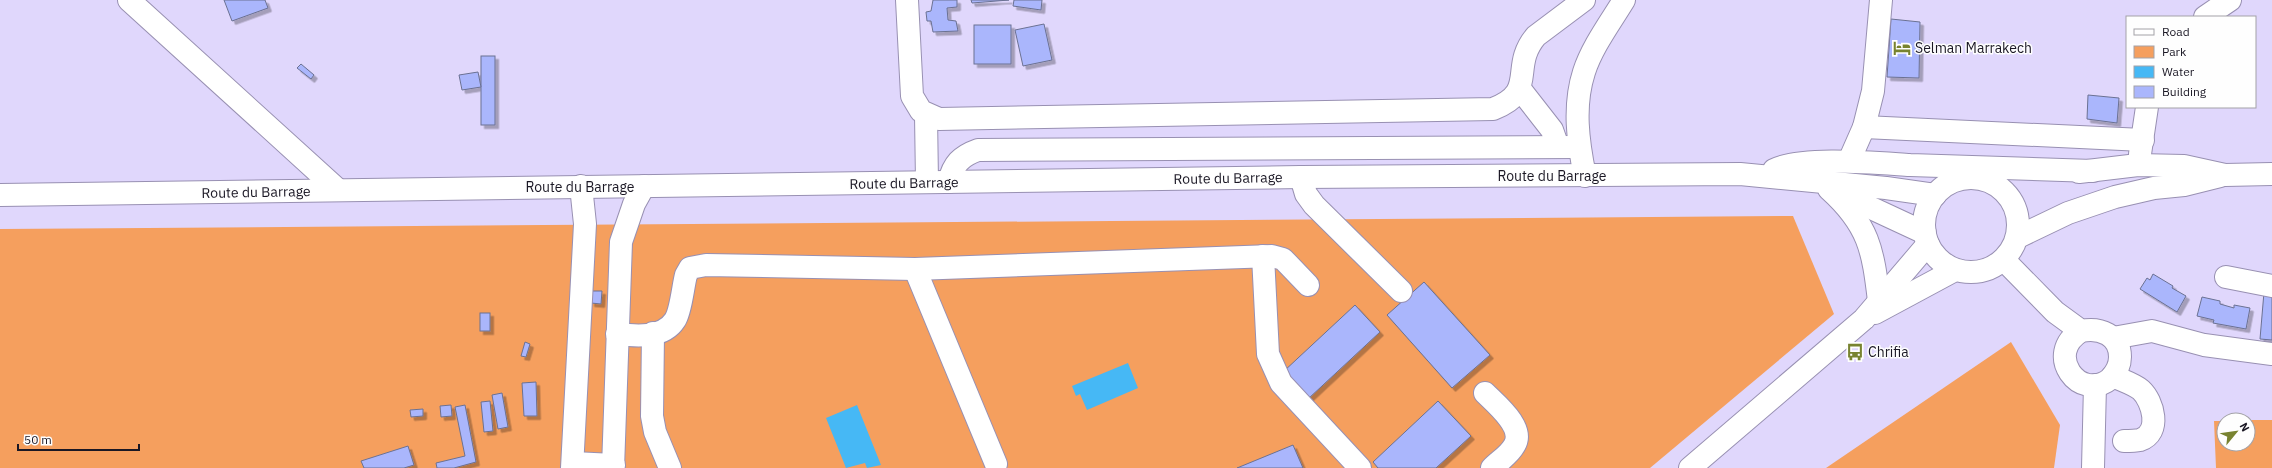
<svg xmlns="http://www.w3.org/2000/svg" width="2272" height="468" viewBox="0 0 2272 468" font-family="'IBM Plex Sans',sans-serif">
  <defs>
    <filter id="shadow"><feDropShadow dx="3.5" dy="3.5" stdDeviation="0" flood-color="#0004"/></filter>
  </defs>
  <rect width="100%" height="100%" fill="#e0d7fc"/>
  <g fill="#f59f5e">
    <polygon points="1793,216 1834,314 1650,468 0,468 0,229"/>
    <polygon points="2011,342 2060,425 2054,468 1826,468"/>
    <polygon points="2248,420 2272,420 2272,468 2216,468 2214,421 2224,421 2224,444 2248,444"/>
  </g>
  <g fill="#46b8f5">
    <polygon points="1128,363 1138,388 1087,410 1080,394 1076,396 1072,386"/>
    <polygon points="857,405 881,465 867,468 865,463 846,468 826,418"/>
  </g>
  <g fill="#aab6fc" stroke="#6b7192" filter="url(#shadow)">
    <polygon points="224,0 265,0 268,8 232,21"/>
    <polygon points="933,0 957,0 957,7 947,8 948,20 956,21 958,31 933,32 931,21 927,21 926,12 931,11"/>
    <polygon points="971,0 1009,0 972,3"/>
    <polygon points="1014,0 1042,0 1041,10 1013,6"/>
    <polygon points="1891,19 1920,22 1919,78 1887,77"/>
    <polygon points="1044,24 1052,60 1023,66 1015,30"/>
    <rect x="974" y="25" width="37" height="39"/>
    <rect x="481" y="56" width="14" height="69"/>
    <polygon points="301,64 314,75 311,79 297,68"/>
    <polygon points="478,72 481,87 462,90 459,75"/>
    <polygon points="2088,95 2119,98 2117,123 2087,119"/>
    <polygon points="2153,274 2173,286 2172,288 2186,296 2177,312 2140,289 2147,278 2150,280"/>
    <polygon points="1424,282 1490,355 1452,388 1387,315"/>
    <polygon points="592,291 602,291 601,304 591,303"/>
    <polygon points="2264,292 2272,293 2272,340 2260,339"/>
    <polygon points="2202,297 2220,301 2220,304 2234,308 2234,305 2250,308 2246,329 2213,323 2214,320 2197,316"/>
    <polygon points="1355,305 1380,332 1308,399 1283,372"/>
    <rect x="480" y="313" width="10" height="18"/>
    <polygon points="525,342 530,344 526,357 521,356"/>
    <polygon points="536,382 537,416 524,416 522,383"/>
    <polygon points="502,393 508,427 498,429 492,395"/>
    <polygon points="490,401 493,431 484,432 481,402"/>
    <polygon points="1438,401 1471,436 1436,468 1378,468 1373,462"/>
    <polygon points="451,405 452,416 441,417 440,406"/>
    <polygon points="465,405 476,462 454,468 437,468 436,463 465,456 455,407"/>
    <polygon points="423,409 423,416 411,417 410,410"/>
    <polygon points="1293,445 1303,468 1237,468"/>
    <polygon points="408,446 414,465 404,468 364,468 361,461"/>
  </g>
  <g fill="none" stroke-linecap="round" stroke-linejoin="round">
    <g stroke="#9890b2" stroke-width="24">
      <g id="minor">
        <polyline points="129,0 338,190"/>
        <path d="M 907,0 L 912,96 L 921,111 L 939,119 L 1493,109 C 1539,91 1509,68 1536,36 L 1584,0"/>
        <polyline points="2205,17 2230,0"/>
        <polyline points="1520,89 1552,130 1558,147"/>
        <polyline points="926,115 927,182"/>
        <polyline points="1864,127 2143,140"/>
        <polyline points="2140,154 2147,107"/>
        <polyline points="1849,161 1864,127 1873,91 1881,0"/>
        <path d="M 1585,176 C 1578,142 1573,106 1584,72 C 1592,47 1610,23 1624,0"/>
        <polyline points="1301,177 1306,194 1314,205 1401,291"/>
        <path d="M 949,182 C 953,164 961,156 978,150 L 1579,147"/>
        <polyline points="1263,256 1268,354 1281,383 1360,468"/>
        <path d="M 2004,260 L 2055,312 L 2081,331 C 2100,327 2120,335 2120,357 C 2120,366 2116,373 2110,379 C 2080,403 2043,354 2081,331"/>
        <polyline points="915,269 996,464"/>
        <polyline points="2226,277 2272,286"/>
        <polyline points="653,333 652,416 655,432 670,468"/>
        <path d="M 617,334 C 635,336 663,339 675,320 C 681,311 683,286 686,275 L 690,268 L 706,265 L 915,269 L 1272,256 L 1283,259 L 1308,285"/>
        <polyline points="2113,338 2152,331 2204,345 2272,354"/>
        <path d="M 2113,376 C 2121,380 2134,384 2141,390 C 2153,401 2162,433 2140,440 C 2135,441 2129,441 2124,441"/>
        <path d="M 1485,393 C 1497,405 1526,428 1514,446 C 1509,455 1499,461 1492,468"/>
        <polyline points="573,463 614,465"/>
        <polyline points="572,468 585,224 581,186"/>
        <polyline points="613,468 621,242 634,204 644,186"/>
        <polyline points="2093,468 2095,385"/>
      </g>
    </g>
    <g stroke="#9890b2" stroke-width="24">
      <g id="major">
        <path d="M 1774,170 C 1801,156 1877,163 1910,165 C 1971,167 2032,169 2093,171"/>
        <polyline points="2079,172 2138,165 2184,166 2225,175 2272,174"/>
        <circle cx="1971" cy="225" r="47"/>
        <path d="M 1829,189 C 1869,225 1873,250 1879,301"/>
        <polyline points="1839,193 1925,233"/>
        <polyline points="0,195 1301,177 1740,174 1886,188 1935,195"/>
        <polyline points="2018,237 2068,213 2115,197 2154,188 2184,185 2220,176"/>
        <polyline points="1875,313 1955,270"/>
        <polyline points="1690,468 1864,319 1928,244"/>
      </g>
    </g>
    <use href="#minor" stroke="#fff" stroke-width="22"/>
    <use href="#major" stroke="#fff" stroke-width="22"/>
  </g>
  <defs>
    <g id="hotel-bare" transform="scale(1.38)"><path d="M-6-4.5h1.5V1H6V5H4.5V3h-9V5H-6ZM-4 0a1.8 1.8 0 1 1 3.6 0ZM.5 0V-2.5h3Q6-2.5 6 0Z" fill="#788330" stroke="#fefefe" stroke-width="2.5" paint-order="stroke"/></g>
    <g id="bus-bare" transform="scale(1.38)"><path d="M-5-6H5V4H4V6H2V4H-2V6H-4V4H-5ZM-3.5-4V0h7V-4ZM-3.5 1.2v1.5H-2V1.2ZM2 1.2v1.5H3.5V1.2Z" fill="#788330" stroke="#fefefe" stroke-width="2.5" paint-order="stroke"/></g>
  </defs>
  <g fill-rule="evenodd">
    <use href="#hotel-bare" x="1902" y="48"/>
    <use href="#bus-bare" x="1855" y="352"/>
  </g>
  <g text-anchor="middle" dominant-baseline="central" stroke-width="3" stroke-linejoin="round" paint-order="stroke">
    <g font-size="14" fill="#1a1724" stroke="#fefefe" text-anchor="start">
      <text x="1915" y="48">Selman Marrakech</text>
      <text x="1868" y="352">Chrifia</text>
    </g>
    <g font-size="14" fill="#1a1724" stroke="#fefefe">
      <text x="1552" y="176">Route du Barrage</text>
      <text transform="translate(1228 178) rotate(-1)">Route du Barrage</text>
      <text transform="translate(904 183) rotate(-1)">Route du Barrage</text>
      <text x="580" y="187">Route du Barrage</text>
      <text transform="translate(256 192) rotate(-1)">Route du Barrage</text>
    </g>
  </g>
  <rect x="2126" y="16" width="130" height="92" fill="#fefefe" stroke="#a3a2a7"/>
  <rect x="2134" y="29" width="20" height="6" fill="#ffffff" stroke="#a3a2a7"/>
  <text x="2162" y="36" font-size="12" fill="#1a1724">Road</text>
  <rect x="2134" y="46" width="20" height="12" fill="#f59f5e" stroke="#a3a2a7"/>
  <text x="2162" y="56" font-size="12" fill="#1a1724">Park</text>
  <rect x="2134" y="66" width="20" height="12" fill="#46b8f5" stroke="#a3a2a7"/>
  <text x="2162" y="76" font-size="12" fill="#1a1724">Water</text>
  <rect x="2134" y="86" width="20" height="12" fill="#aab6fc" stroke="#a3a2a7"/>
  <text x="2162" y="96" font-size="12" fill="#1a1724">Building</text>
  <g transform="translate(2236 432) rotate(61)"><circle r="19" fill="#fefefe" stroke="#a3a2a7"/>
  <path d="M0-3L7 15L0 10L-7 15Z" fill="#788330"/>
  <text y="-6" font-size="11" font-weight="bold" text-anchor="middle" fill="#1a1724">N</text>
  </g>
  <path d="M18 444v6h121v-6" fill="none" stroke="#1a1724" stroke-width="2"/>
  <text x="24" y="444" font-size="12" fill="#1a1724" stroke="#fefefe" stroke-width="3" paint-order="stroke">50 m</text>
</svg>
